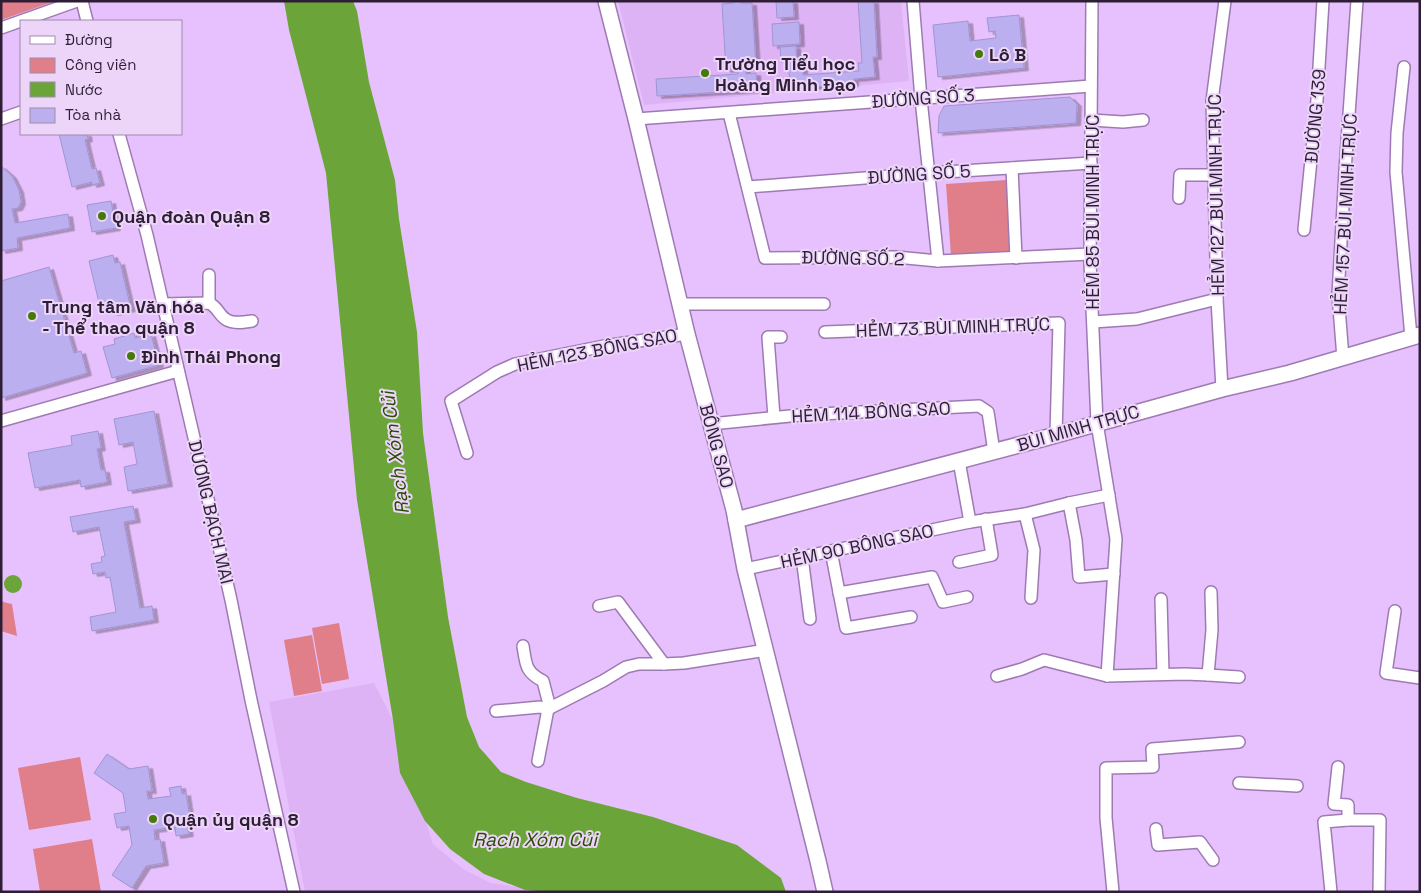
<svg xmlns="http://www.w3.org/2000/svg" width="1421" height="893" viewBox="0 0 1421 893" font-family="'Space Grotesk',sans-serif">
  <defs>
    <filter id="shadow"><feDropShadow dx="4.5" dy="2.5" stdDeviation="0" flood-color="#0004"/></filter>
  </defs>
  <rect width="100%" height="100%" fill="#e7c1fd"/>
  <g fill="#deb3f5">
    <polygon points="618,1 901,1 909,81 644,105"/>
    <polygon points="374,683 393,720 433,844 463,869 491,883 533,889 648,892 305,892 269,702"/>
  </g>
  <g fill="#e07e89">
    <polygon points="1,1 55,1 1,20"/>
    <polygon points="1007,180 1011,252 951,256 946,184"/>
    <polygon points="1,601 7,603 12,604 17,636 1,631"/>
    <polygon points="339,623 349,679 322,684 312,628"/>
    <polygon points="312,635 322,691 294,696 284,640"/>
    <polygon points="80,757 91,820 29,830 18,768"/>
    <polygon points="92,839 101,892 40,892 33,849"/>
  </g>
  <g fill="#6ba53a">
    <polygon points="284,1 353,1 357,11 369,82 395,180 399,219 417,332 423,433 448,617 467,717 479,747 501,772 526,782 577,798 653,817 737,845 781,878 786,892 552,892 525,890 484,874 450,849 425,821 400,773 393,720 357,500 326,173 289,30"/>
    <circle cx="13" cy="584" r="9"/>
  </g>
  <g fill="#bcafef" stroke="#a194d3" filter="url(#shadow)">
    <polygon points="733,1 741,1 741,3 752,3 756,67 746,68 746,74 756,73 757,90 657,96 656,79 738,74 738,69 726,70 722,4 733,3"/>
    <polygon points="776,1 793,1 794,17 777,18"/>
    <polygon points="858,1 874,1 877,57 873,57 875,77 854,79 854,84 811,87 811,82 790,83 788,62 781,62 780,47 796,46 797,68 803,68 803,75 859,71 858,63 862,63"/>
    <polygon points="1019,15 1024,68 938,77 933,25 968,21 970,41 996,38 995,31 989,32 987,18"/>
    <polygon points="799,22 800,44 773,46 772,24"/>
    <polygon points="1070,97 1077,104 1076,123 938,133 939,116 944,106"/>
    <polygon points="59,134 87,134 88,139 85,140 92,169 96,168 100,183 92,185 92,182 72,187"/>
    <polygon points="1,166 12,176 19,190 21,202 18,208 12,209 15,223 68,214 70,228 17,238 18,248 1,251"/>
    <polygon points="111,201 116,228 92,232 87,205"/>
    <polygon points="113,255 115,263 120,262 131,309 113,313 112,308 101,311 89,261"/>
    <polygon points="49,267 74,353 81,351 87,373 1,398 1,281"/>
    <polygon points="134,333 135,338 151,334 159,365 112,378 103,347 115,344 114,339"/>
    <polygon points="154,411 168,484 128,491 124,467 137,464 133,442 119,445 114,419"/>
    <polygon points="98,431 101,448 97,449 101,470 105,470 107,482 81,487 80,480 35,488 28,453 72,445 71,436"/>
    <polygon points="133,506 136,520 124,522 140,608 152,606 154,620 92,631 90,617 116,612 110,577 106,578 105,572 93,574 91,564 102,562 101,557 105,556 99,527 73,532 70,517"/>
    <polygon points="107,754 129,769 148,766 152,791 147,791 148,799 171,796 169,788 181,786 182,794 186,793 191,825 187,825 189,834 176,836 175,827 154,830 155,840 160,839 164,863 146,866 132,888 112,875 132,845 129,826 117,828 114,814 126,812 123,793 94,773"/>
  </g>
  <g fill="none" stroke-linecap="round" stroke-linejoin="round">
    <g stroke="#9e7ab2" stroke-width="14">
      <g id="street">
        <polyline points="82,1 87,21"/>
        <polyline points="913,1 921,99 938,261"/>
        <polyline points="1092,1 1090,262 1097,423 1116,539 1107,676"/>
        <polyline points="1,28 77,1"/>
        <polyline points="1404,67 1397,133 1396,172 1411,337"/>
        <polyline points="729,113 765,258 896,257 938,261 1090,254"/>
        <polyline points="1,119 21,112"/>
        <polyline points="636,119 1091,86"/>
        <polyline points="1091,120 1123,122 1143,120"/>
        <polyline points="119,134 147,235 195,442 231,600 251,700 294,892"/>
        <polyline points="1012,168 1016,258"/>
        <polyline points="748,187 929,173 1091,163"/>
        <polyline points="1179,198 1180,175 1214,175"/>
        <polyline points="1304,230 1317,100 1323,1"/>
        <polyline points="209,303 209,275"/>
        <path d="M 163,304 L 209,303 C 218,307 219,316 227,320 C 234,324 245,322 252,321"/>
        <polyline points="679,304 824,304"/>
        <polyline points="1093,322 1137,319 1217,299"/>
        <polyline points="825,332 1059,323 1056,435"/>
        <polyline points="1343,358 1338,295 1345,171 1357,1"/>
        <polyline points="1222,389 1217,299 1212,101 1225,1"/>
        <polyline points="774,417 768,337 781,337"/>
        <polyline points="1,421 178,371"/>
        <polyline points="711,424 800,415 979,406 988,412 994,452"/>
        <polyline points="467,453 451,401 497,372 515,364 604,346 687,334"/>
        <polyline points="959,461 970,522 1025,514 1069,503 1109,495"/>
        <polyline points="1069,503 1076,540 1079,577 1114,574"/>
        <polyline points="1025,514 1034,550 1031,598"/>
        <polyline points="831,551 846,628 911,617"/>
        <polyline points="802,557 810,619"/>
        <polyline points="959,562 992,555 986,519"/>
        <polyline points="745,569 970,522"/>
        <polyline points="1211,592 1212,630 1208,675 1239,677"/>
        <polyline points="839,593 932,577 943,602 967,597"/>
        <polyline points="1161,599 1163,674"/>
        <polyline points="599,606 618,602 664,664"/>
        <polyline points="1395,611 1386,673 1420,678"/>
        <path d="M 523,646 C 526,664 525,672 543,681 L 550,708"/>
        <polyline points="997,676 1022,669 1044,660 1107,676 1185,674 1208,675"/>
        <polyline points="496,711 540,707 548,709 603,681 626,667 639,664 664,664 684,663 766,650"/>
        <polyline points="538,761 548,709"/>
        <polyline points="1338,767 1334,804 1348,805 1348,820 1380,820 1379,892"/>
        <polyline points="1239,783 1297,786"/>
        <polyline points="1156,829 1158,845 1200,842 1213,860"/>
        <polyline points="1113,892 1106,818 1106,768 1153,767 1152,749 1239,742"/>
        <polyline points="1331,892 1324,822 1348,820"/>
      </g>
    </g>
    <g stroke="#9e7ab2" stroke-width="18">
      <g id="secondary">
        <polyline points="606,1 636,119 687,334 734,510 745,569 818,861 825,892"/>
        <polyline points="736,520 1045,438 1222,389 1290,373 1420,335"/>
      </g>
    </g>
    <use href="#street" stroke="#fff" stroke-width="11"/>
    <use href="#secondary" stroke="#fff" stroke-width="15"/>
  </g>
  <g fill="#457a08" stroke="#ecd5f9" stroke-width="2">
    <circle cx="979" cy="54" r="5"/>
    <circle cx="705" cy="73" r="5"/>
    <circle cx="102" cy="216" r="5"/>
    <circle cx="32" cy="316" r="5"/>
    <circle cx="131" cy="356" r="5"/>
    <circle cx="153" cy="819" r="5"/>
  </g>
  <g text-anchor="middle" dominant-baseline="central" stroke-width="4" stroke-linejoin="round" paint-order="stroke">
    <g font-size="18" font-weight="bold" fill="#2d1e35" stroke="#ecd5f9" text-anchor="start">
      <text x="989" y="54">Lô B</text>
      <text x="715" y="63">Trường Tiểu học<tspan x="715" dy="21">Hoàng Minh Đạo</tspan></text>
      <text x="112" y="216">Quận đoàn Quận 8</text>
      <text x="42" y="306">Trung tâm Văn hóa<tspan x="42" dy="21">- Thể thao quận 8</tspan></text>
      <text x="141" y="356">Đình Thái Phong</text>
      <text x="163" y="819">Quận ủy quận 8</text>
    </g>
    <g font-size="18" fill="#2d1e35" stroke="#ecd5f9">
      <text transform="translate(923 98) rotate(-4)">ĐƯỜNG SỐ 3</text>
      <text transform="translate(1315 116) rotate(-85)">ĐƯỜNG 139</text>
      <text transform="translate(919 174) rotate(-4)">ĐƯỜNG SỐ 5</text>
      <text transform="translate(1216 195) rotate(-91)">HẺM 127 BÙI MINH TRỰC</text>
      <text transform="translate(1092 212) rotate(-90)">HẺM 85 BÙI MINH TRỰC</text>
      <text transform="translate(1345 214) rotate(-87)">HẺM 157 BÙI MINH TRỰC</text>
      <text transform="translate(853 258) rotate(1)">ĐƯỜNG SỐ 2</text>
      <text transform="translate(953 327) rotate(-2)">HẺM 73 BÙI MINH TRỰC</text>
      <text transform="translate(597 350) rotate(-11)">HẺM 123 BÔNG SAO</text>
      <text transform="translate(871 412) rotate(-3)">HẺM 114 BÔNG SAO</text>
      <text transform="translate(1078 428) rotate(-16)">BÙI MINH TRỰC</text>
      <text transform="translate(717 446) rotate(75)">BÔNG SAO</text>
      <text transform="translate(211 512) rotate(77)">DƯƠNG BẠCH MAI</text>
      <text transform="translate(857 546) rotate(-12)">HẺM 90 BÔNG SAO</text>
    </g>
    <g font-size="19" font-style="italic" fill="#284c00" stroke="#ecd5f9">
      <text transform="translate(395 453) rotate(-97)">Rạch Xóm Củi</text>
      <text x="535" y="839">Rạch Xóm Củi</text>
    </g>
  </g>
  <rect width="1421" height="893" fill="none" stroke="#2d1e35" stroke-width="5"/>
  <rect x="20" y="20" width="162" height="115" fill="#ecd5f9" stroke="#a08cab"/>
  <rect x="30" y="36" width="25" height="8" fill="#ffffff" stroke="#a08cab"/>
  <text x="65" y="45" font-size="15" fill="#2d1e35">Đường</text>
  <rect x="30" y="58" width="25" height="15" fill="#e07e89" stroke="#a08cab"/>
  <text x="65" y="70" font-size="15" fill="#2d1e35">Công viên</text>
  <rect x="30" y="82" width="25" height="15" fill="#6ba53a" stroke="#a08cab"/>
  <text x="65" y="95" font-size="15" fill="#2d1e35">Nước</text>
  <rect x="30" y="108" width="25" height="15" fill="#bcafef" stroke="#a08cab"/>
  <text x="65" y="120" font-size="15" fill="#2d1e35">Tòa nhà</text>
</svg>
